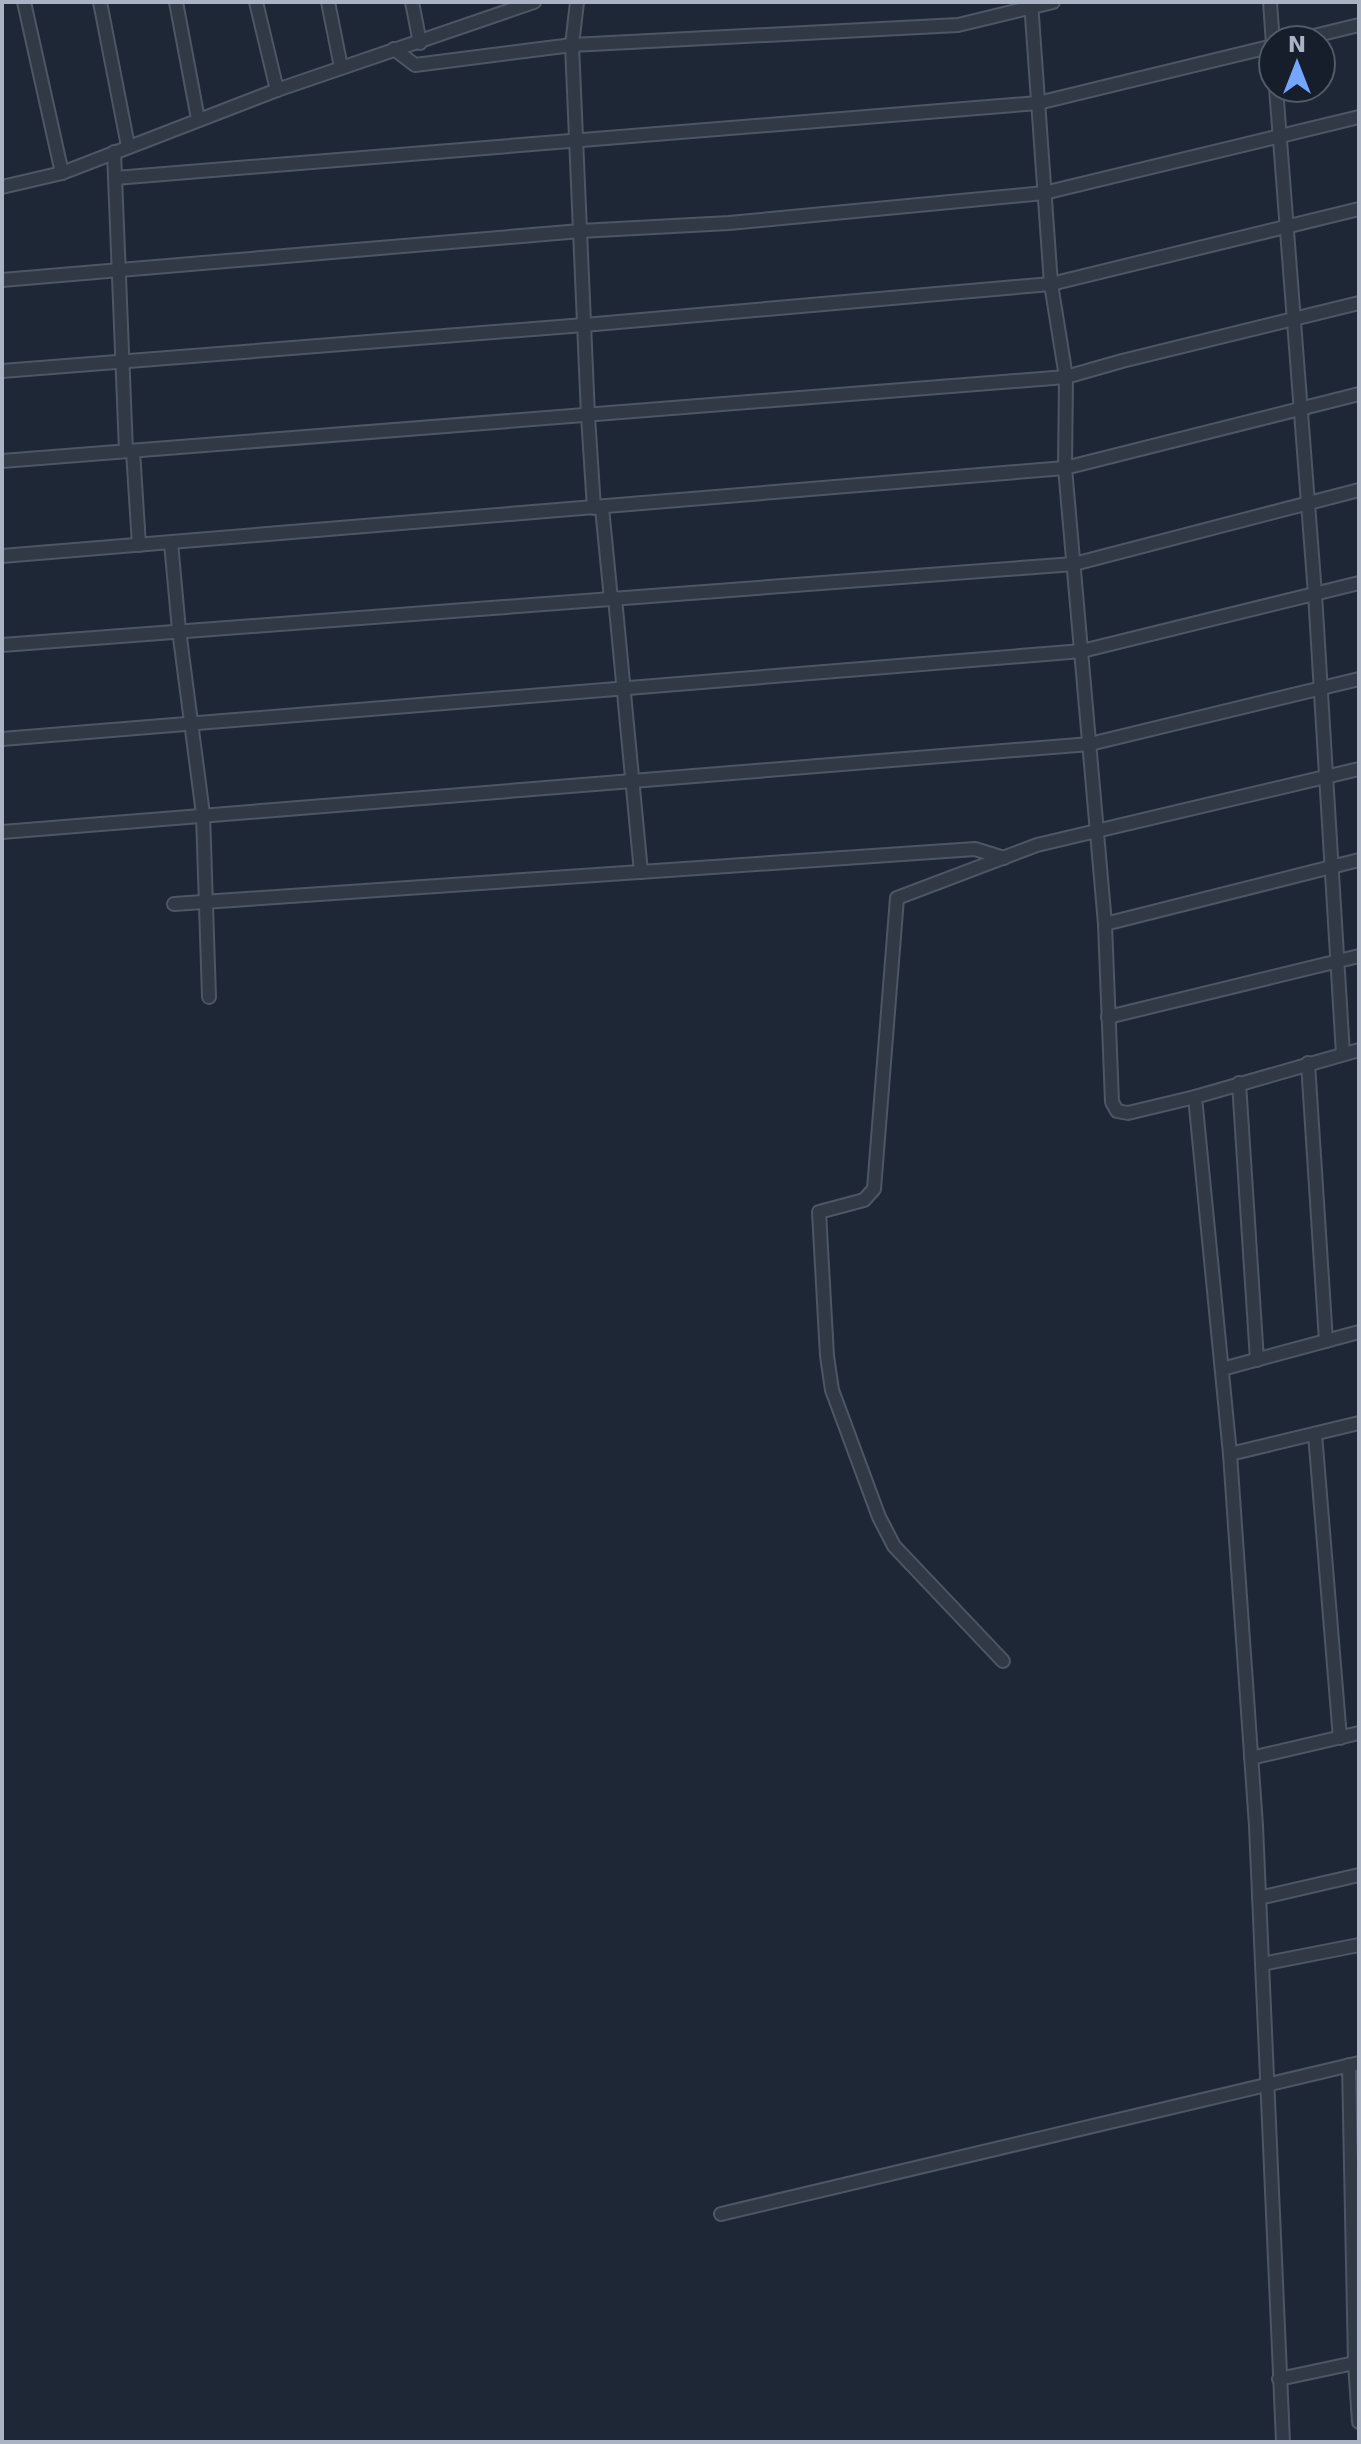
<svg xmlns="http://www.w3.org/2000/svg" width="1361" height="2444" viewBox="0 0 1361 2444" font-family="'DejaVu Sans',sans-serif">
  <rect width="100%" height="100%" fill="#1d2736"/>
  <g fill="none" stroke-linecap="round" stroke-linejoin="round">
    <g stroke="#4e5665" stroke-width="16">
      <g id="street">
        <polyline points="24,2 62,173"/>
        <polyline points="100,2 128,146"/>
        <polyline points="176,2 198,119"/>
        <polyline points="256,2 277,90"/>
        <polyline points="328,2 341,67"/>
        <polyline points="412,2 420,43"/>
        <polyline points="577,2 572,45 588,416 594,508"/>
        <polyline points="1031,2 1051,284 1066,377 1065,468 1105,924 1112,1102 1117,1111 1128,1113 1195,1097"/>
        <polyline points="1270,2 1273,44"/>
        <polyline points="1297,40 1359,25"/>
        <polyline points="394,49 415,65 572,45 958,25 1053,2"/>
        <polyline points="1276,88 1315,594 1343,1054"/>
        <polyline points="114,152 126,451"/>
        <polyline points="115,178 1038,103 1273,46"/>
        <polyline points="2,187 62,173 277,90 534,2"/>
        <polyline points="2,280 580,231 729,223 1044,193 1359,117"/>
        <polyline points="2,371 584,325 1051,284 1359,209"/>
        <polyline points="133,451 139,545"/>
        <polyline points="2,461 1066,377 1122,361 1359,303"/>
        <polyline points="602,508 611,599"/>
        <polyline points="171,543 179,630 203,814 209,997"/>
        <polyline points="2,556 1065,468 1359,394"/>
        <polyline points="615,598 641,872"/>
        <polyline points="2,645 1074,564 1359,490"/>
        <polyline points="2,739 1082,651 1359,583"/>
        <polyline points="2,832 1090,744 1359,679"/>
        <polyline points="174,904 975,849 1004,858"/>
        <polyline points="1105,924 1359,860"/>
        <polyline points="1108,1017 1359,956"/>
        <polyline points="1308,1063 1326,1341"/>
        <polyline points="1239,1083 1257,1360"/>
        <polyline points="1222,1369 1359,1332"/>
        <polyline points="1315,1434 1340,1738"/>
        <polyline points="1230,1454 1359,1423"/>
        <polyline points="1003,1661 894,1546 879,1517 832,1390 827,1356 819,1212 864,1200 874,1189 897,898 1037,845 1359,769"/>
        <polyline points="1251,1758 1359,1733"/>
        <polyline points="1259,1898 1359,1875"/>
        <polyline points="1262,1964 1359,1945"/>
        <polyline points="1349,2065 1355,2363 1359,2422"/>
        <polyline points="721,2214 1359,2063"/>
        <polyline points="1279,2379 1359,2362"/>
        <polyline points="1283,2442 1256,1826 1230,1454 1195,1097 1359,1050"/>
      </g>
    </g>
    <use href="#street" stroke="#313947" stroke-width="12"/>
  </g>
  <rect width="1361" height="2444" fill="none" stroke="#aab3c4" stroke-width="8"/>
  <g transform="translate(1297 64)"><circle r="38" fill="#161e2b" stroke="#515a68" stroke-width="2"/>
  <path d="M0-6L14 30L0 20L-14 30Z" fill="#74a5ff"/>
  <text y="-12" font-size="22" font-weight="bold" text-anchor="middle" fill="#aab3c4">N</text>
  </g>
</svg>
